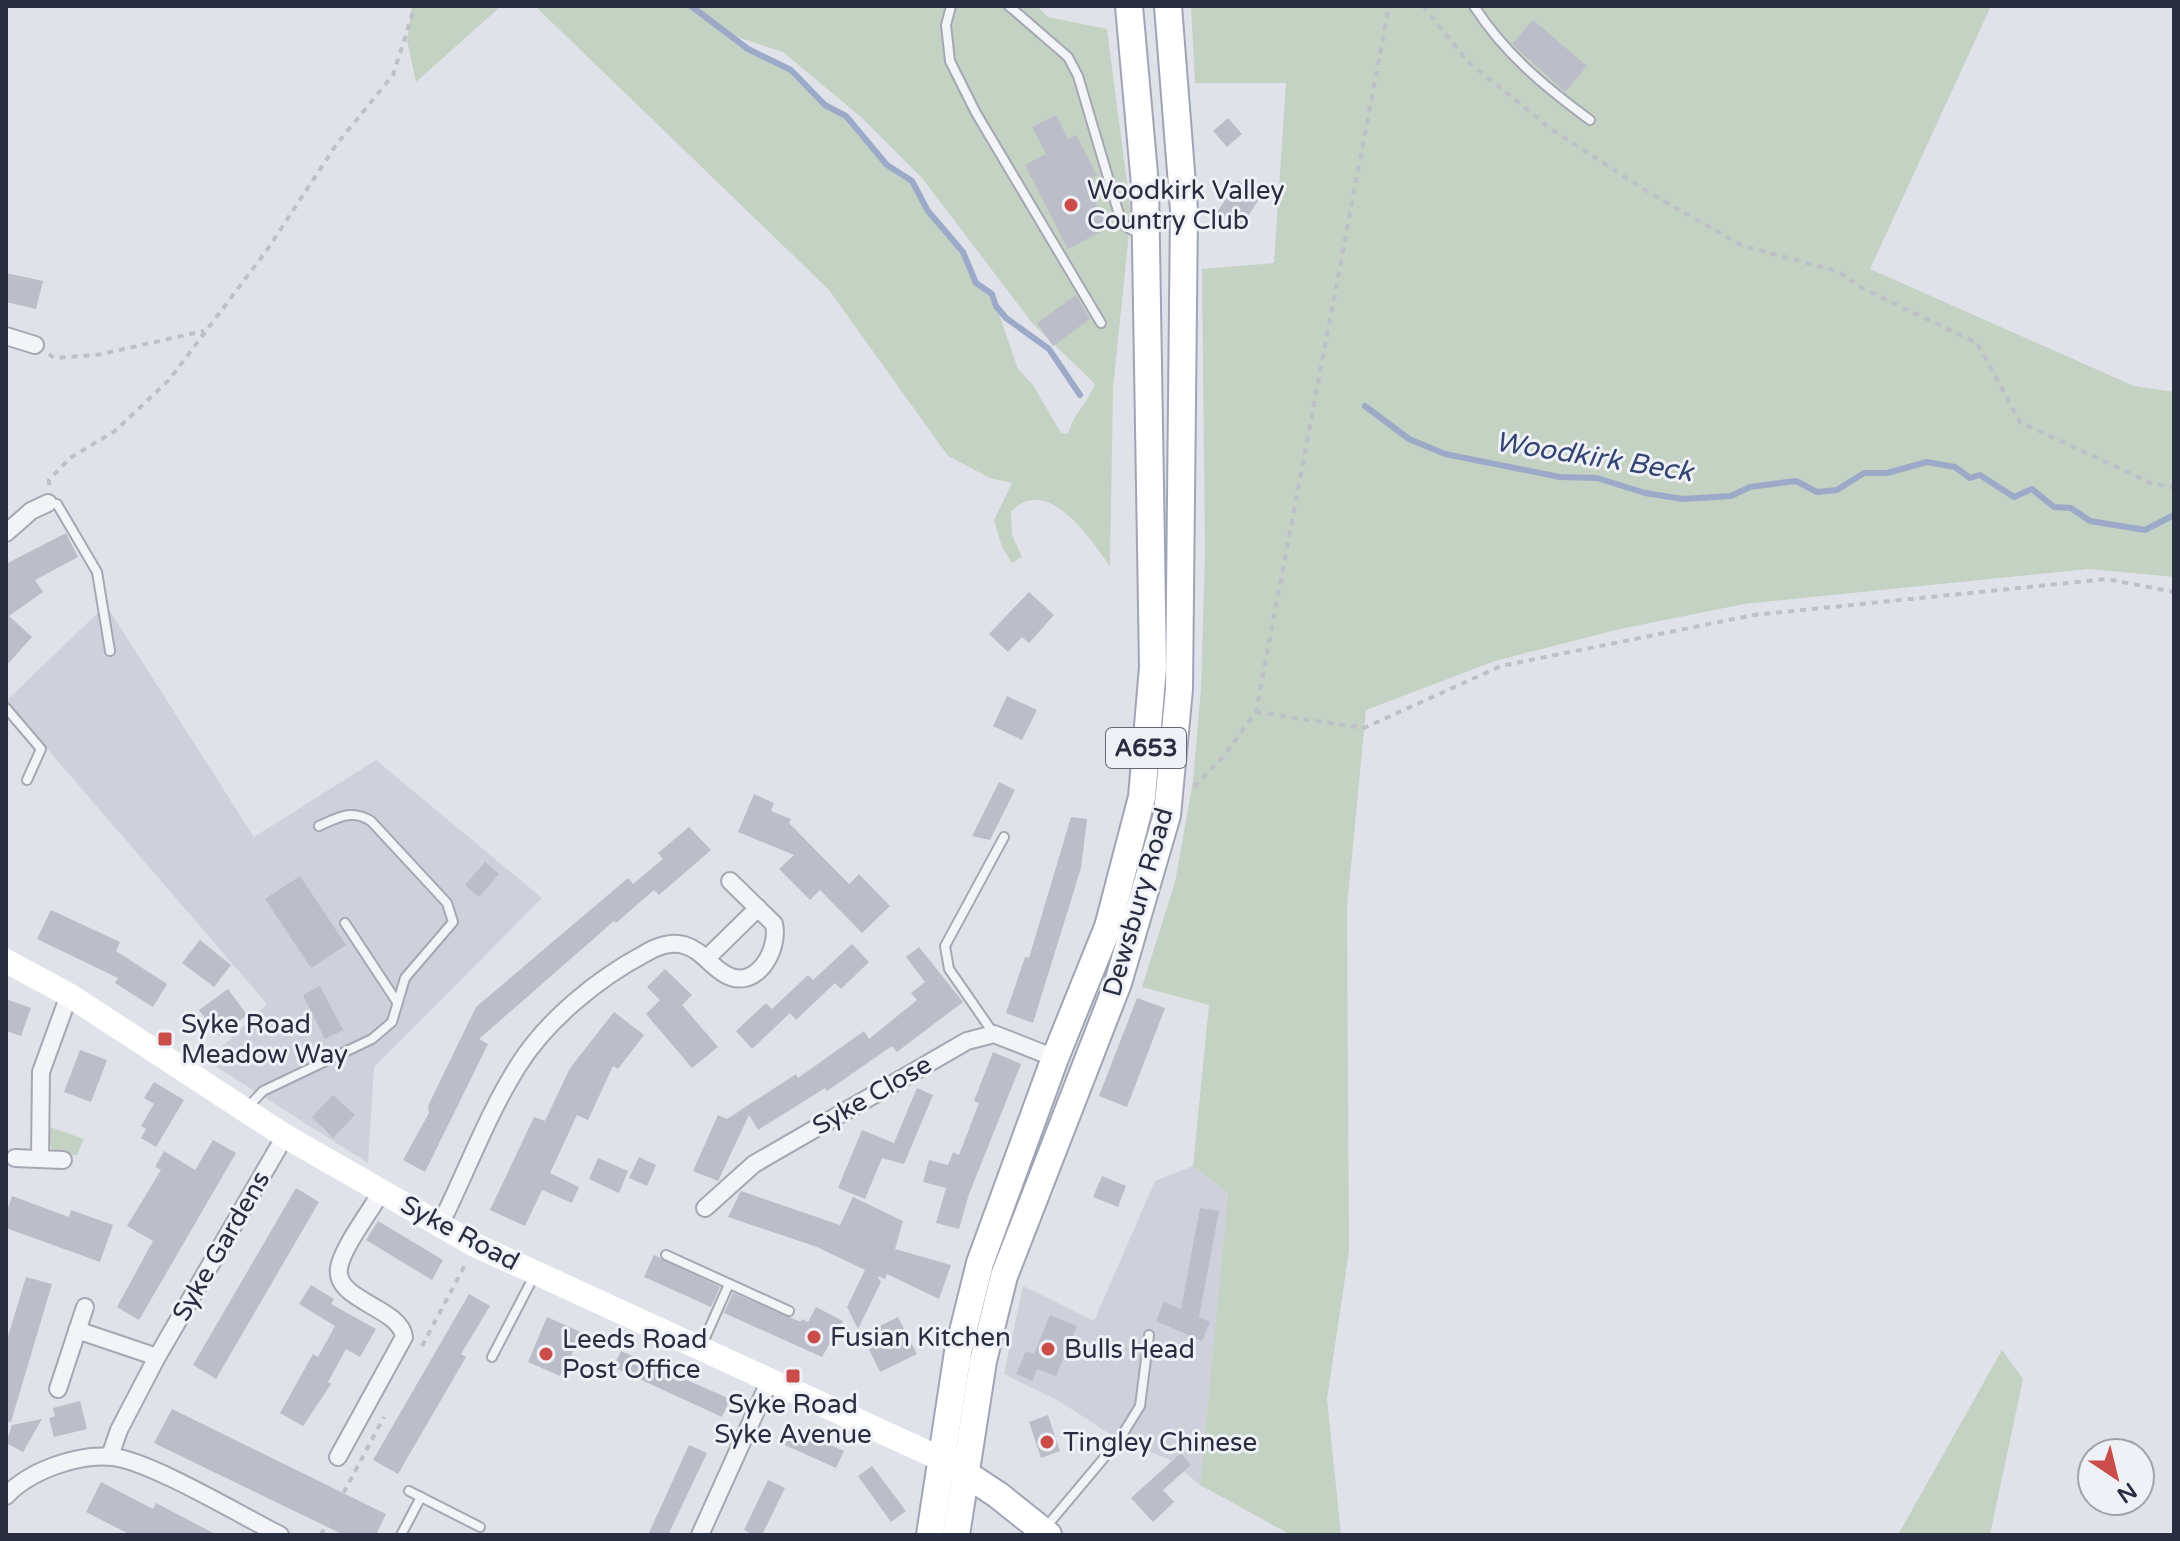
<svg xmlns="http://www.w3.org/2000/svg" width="2180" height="1541" viewBox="0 0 2180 1541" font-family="'Varela Round',sans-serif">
  <rect width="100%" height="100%" fill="#e0e2e9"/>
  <g fill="#ced1db">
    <polygon points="106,605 254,837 376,760 542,898 374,1067 368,1163 207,1061 267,1004 6,701"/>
    <polygon points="1193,1166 1228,1193 1200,1485 1168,1459 1119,1440 1059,1401 1004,1374 1023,1286 1094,1321 1155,1181"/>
  </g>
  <g fill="#c3d2c2" fill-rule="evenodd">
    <polygon points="412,6 501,6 416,82 407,40"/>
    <path d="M 535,6 L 1037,6 L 1048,17 L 1107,29 L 1131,214 L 1113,388 L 1110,566 C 1091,540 1047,472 1011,512 L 1012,535 L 1022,557 L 1012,563 L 1002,547 L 994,520 L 1012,483 L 990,478 L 948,456 L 829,290 ZM 734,36 L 783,52 L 862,118 L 922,178 L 1033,324 L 1095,384 C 1086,405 1074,413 1068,434 L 1061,433 L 1033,385 L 1018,369 L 992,294 L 970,274 L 963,252 L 928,211 L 912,181 L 887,164 L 846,116 L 825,105 L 791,70 L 748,49 Z"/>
    <polygon points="1191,6 1991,6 1870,269 2134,386 2174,392 2174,577 2089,569 1744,604 1620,629 1495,661 1366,710 1347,907 1349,1251 1327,1399 1341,1535 1291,1535 1200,1485 1228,1193 1193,1166 1209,1005 1142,987 1175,882 1193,781 1201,689 1205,554 1202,269 1274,263 1286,83 1195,83"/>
    <polygon points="47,1126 84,1139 77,1155 59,1154 51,1148"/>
    <polygon points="2002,1350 2023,1379 1990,1535 1898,1535"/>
  </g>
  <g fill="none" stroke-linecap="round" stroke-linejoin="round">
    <g stroke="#9ca9c8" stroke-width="6">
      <polyline points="691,6 748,49 791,70 825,105 846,116 887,165 912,181 928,211 963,252 976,283 992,294 996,306 1006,318 1049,349 1080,395"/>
      <polyline points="1365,406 1409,439 1445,454 1560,477 1597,478 1645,493 1683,499 1731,496 1750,487 1796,481 1817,492 1837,490 1864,473 1887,473 1927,462 1955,467 1970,478 1980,475 2014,497 2032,489 2054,507 2071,508 2090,521 2145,530 2174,515"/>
    </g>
  </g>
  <g fill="#bbbdc8">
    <polygon points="1533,20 1587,66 1565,92 1512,44"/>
    <polygon points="1056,115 1068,139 1076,135 1097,175 1085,181 1108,228 1068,249 1025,165 1046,154 1032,127"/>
    <polygon points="1228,118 1242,134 1227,147 1213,131"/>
    <polygon points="1238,181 1261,196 1241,227 1217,212"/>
    <polygon points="6,273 43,281 36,309 6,302"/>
    <polygon points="1076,295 1090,319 1053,346 1037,323"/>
    <polygon points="66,533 78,557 35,580 43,592 9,616 32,637 6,666 6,564"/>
    <polygon points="1029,592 1054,615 1029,643 1022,637 1008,652 989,634"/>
    <polygon points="1007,696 1037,710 1022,740 993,726"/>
    <polygon points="999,782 1015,790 990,840 972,836"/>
    <polygon points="754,794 774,803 771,811 791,819 789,823 849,884 859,874 890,906 862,933 820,890 810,900 779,869 794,855 738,832"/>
    <polygon points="1071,817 1087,819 1081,868 1033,1023 1006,1013 1025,957 1029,958"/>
    <polygon points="689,827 711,850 659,895 654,890 616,923 614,921 479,1039 488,1044 425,1172 403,1160 429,1113 428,1106 476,1007 628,878 633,884 663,859 658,853"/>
    <polygon points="485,862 499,874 479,897 465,885"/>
    <polygon points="300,876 346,945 311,968 265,899"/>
    <polygon points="51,910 120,942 116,951 167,984 153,1007 115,983 118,978 37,939"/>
    <polygon points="200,940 231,965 214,987 182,963"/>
    <polygon points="852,944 869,962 841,989 835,983 796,1020 790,1013 752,1049 736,1031 766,1003 772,1009 808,975 813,980"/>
    <polygon points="919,947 963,1002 897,1052 892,1046 827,1091 825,1088 758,1130 749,1115 718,1181 693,1171 718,1115 727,1119 796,1074 798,1078 864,1031 869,1039 917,1000 911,993 925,982 906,957"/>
    <polygon points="665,969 692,995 682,1005 718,1047 692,1068 646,1014 660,1000 647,987"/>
    <polygon points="320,986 343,1030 325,1039 303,995"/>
    <polygon points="228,989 247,1015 219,1036 199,1010"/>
    <polygon points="1137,998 1165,1008 1127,1107 1099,1096"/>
    <polygon points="6,999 31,1008 21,1036 6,1031"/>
    <polygon points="614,1012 644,1035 618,1069 613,1066 588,1120 577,1115 550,1173 579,1187 572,1203 542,1190 525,1226 490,1210 534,1117 545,1121 570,1068"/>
    <polygon points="80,1050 107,1060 91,1102 64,1092"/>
    <polygon points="993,1052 1021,1064 969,1194 959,1229 936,1223 946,1188 923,1182 929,1160 948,1165 953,1152 959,1155 979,1103 974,1101"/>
    <polygon points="154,1082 184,1100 156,1147 141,1138 146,1129 141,1126 154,1104 144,1098"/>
    <polygon points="917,1088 933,1095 904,1164 882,1158 865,1199 838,1188 862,1130 894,1143"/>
    <polygon points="333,1095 355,1115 333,1138 312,1117"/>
    <polygon points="213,1140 236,1153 139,1320 117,1307 153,1241 127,1226 161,1170 155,1167 164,1151 195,1170"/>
    <polygon points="639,1157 656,1165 647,1186 629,1178"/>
    <polygon points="598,1158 628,1171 619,1193 589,1179"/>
    <polygon points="1102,1176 1126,1186 1118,1207 1093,1197"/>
    <polygon points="296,1188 319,1202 216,1379 193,1365"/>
    <polygon points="741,1191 840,1225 853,1197 903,1221 895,1249 951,1265 939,1299 887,1274 885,1279 877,1276 881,1282 858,1329 847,1307 865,1270 817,1247 728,1217"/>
    <polygon points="12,1196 69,1217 71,1210 113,1225 100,1262 6,1228 6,1214"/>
    <polygon points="1200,1208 1219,1211 1199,1317 1210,1322 1202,1341 1156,1321 1164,1302 1181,1309"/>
    <polygon points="378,1221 443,1260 432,1280 366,1240"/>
    <polygon points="654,1255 720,1287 711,1307 644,1277"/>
    <polygon points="26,1277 52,1284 11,1422 6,1421 6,1343"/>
    <polygon points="311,1285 334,1299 331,1304 376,1329 360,1357 346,1349 328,1382 331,1384 303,1426 280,1413 313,1354 318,1357 335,1326 299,1304"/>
    <polygon points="733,1293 801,1322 802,1319 808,1322 816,1307 843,1321 822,1357 724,1313"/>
    <polygon points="469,1294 490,1306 461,1354 466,1357 398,1474 373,1460"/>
    <polygon points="1050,1315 1077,1326 1056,1376 1037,1369 1032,1381 1016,1374 1026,1351 1034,1354"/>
    <polygon points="547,1317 583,1333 560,1376 528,1362"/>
    <polygon points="898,1317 917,1354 880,1372 862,1335"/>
    <polygon points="621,1351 730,1399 722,1417 613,1367"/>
    <polygon points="80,1401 87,1429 54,1437 49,1418 55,1416 53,1408"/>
    <polygon points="172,1409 386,1514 376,1535 344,1535 154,1443"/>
    <polygon points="1048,1415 1060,1451 1041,1458 1029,1422"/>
    <polygon points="42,1419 23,1452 6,1443 12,1425"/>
    <polygon points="793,1428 844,1451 836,1468 785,1445"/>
    <polygon points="689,1445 707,1453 668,1535 648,1535"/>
    <polygon points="1181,1453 1191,1465 1163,1490 1174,1502 1153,1522 1131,1498"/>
    <polygon points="872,1466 906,1511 891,1522 858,1476"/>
    <polygon points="768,1480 785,1488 762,1535 754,1535 744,1530"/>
    <polygon points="101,1482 153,1509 156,1503 217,1535 131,1535 86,1512"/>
  </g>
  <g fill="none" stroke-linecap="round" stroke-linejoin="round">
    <g stroke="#a5a8b3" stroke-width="12">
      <g id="lane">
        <polyline points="951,6 946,25 950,61 976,113 1101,323"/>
        <polyline points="1009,6 1068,57 1078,76 1118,211 1125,226 1141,235"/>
        <path d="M 1474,6 C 1505,54 1545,87 1590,120"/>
        <polyline points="48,503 57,504 97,572 110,651"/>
        <polyline points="6,708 41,749 27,780"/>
        <polyline points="345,923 397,1002"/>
        <polyline points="994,1034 949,969 945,946 1004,837"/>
        <path d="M 248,1107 L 263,1091 L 372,1039 L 392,1022 L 405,978 L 453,922 L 447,903 L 371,821 C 352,809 339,817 319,826"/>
        <polyline points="666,1255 789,1311"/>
        <polyline points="701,1347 729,1284"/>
        <polyline points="492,1357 534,1276"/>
        <polyline points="409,1491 480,1527"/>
        <polyline points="1046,1527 1119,1440 1140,1406 1149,1335"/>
        <polyline points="401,1535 421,1497"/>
      </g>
    </g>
    <g stroke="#a5a8b3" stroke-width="20">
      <g id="street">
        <polyline points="6,336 35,345"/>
        <polyline points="6,533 31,511 48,503"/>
        <polyline points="707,958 758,908"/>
        <polyline points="15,1158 63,1160"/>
        <polyline points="40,1158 41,1072 69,995"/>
        <polyline points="705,1208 754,1164 967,1041 994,1034 1055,1058"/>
        <path d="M 440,1225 C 466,1173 487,1115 518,1066 C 546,1021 597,979 644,954 C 655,947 671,941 684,945 C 701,950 709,964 723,973 C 755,994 780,950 774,924 L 730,881"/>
        <polyline points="77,1330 157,1357"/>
        <polyline points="58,1389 85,1307"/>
        <polyline points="110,1456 119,1430 157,1357 285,1136"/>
        <path d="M 338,1457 L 404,1337 C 400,1307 334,1301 339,1268 C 342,1248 371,1210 382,1191"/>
        <path d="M 6,1496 C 29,1471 78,1453 113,1457 C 150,1461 242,1516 280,1535"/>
        <polyline points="700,1535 770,1380"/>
      </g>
    </g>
    <g stroke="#a0a4b4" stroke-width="30">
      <g id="primary">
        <polyline points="951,1464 998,1495 1048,1535"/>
        <polyline points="930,1535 958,1352 980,1263 1055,1058 1108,927 1142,797 1153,667 1145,185 1129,6"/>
        <polyline points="956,1535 983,1361 1004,1276 1118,983 1167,815 1179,689 1184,210 1168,6"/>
      </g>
    </g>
    <g stroke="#bec0c7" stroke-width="4" stroke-dasharray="6 6" stroke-linecap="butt">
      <polyline points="1423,6 1467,61 1551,129 1651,194 1743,246 1837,271 1862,288 1977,343 2020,422 2151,483 2174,488"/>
      <polyline points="49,354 54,358 97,355 204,331"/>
      <polyline points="49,485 49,480 70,458 115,431 169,380 267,250 336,145 393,75 415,6"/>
      <polyline points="1256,712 1364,728 1501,666 1754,615 2107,579 2174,592"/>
      <polyline points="1194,787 1222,758 1256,712 1389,6"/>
      <polyline points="422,1346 465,1265"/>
      <polyline points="321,1535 384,1417"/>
    </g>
    <use href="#lane" stroke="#f3f4f7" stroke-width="8"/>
    <use href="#street" stroke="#f3f4f7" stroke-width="16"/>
    <polyline stroke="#fff" stroke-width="24" points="6,961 69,995 285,1136 475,1245 939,1458"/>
    <use href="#primary" stroke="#fff" stroke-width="26"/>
  </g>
  <g fill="#ca4d49" stroke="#f0f1f6" stroke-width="3">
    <circle cx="1071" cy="205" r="8"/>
    <rect x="157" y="1031" width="16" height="16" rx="4"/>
    <circle cx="814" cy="1337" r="8"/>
    <circle cx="1048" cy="1349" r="8"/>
    <circle cx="546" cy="1354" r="8"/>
    <rect x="785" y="1368" width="16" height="16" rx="4"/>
    <circle cx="1047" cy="1442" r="8"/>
  </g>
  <g text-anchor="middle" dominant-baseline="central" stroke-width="6" stroke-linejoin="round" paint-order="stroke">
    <rect fill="#f0f1f6" stroke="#656877" stroke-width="2" x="1106" y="728" width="80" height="40" rx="6"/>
    <g font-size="24" font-weight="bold" fill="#292d40">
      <text x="1146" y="748">A653</text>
    </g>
    <g font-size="26" fill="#292d40" stroke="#f0f1f6" text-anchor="start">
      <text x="1087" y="190">Woodkirk Valley<tspan x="1087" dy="30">Country Club</tspan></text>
      <text x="181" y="1024">Syke Road<tspan x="181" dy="30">Meadow Way</tspan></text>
      <text x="830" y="1337">Fusian Kitchen</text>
      <text x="562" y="1339">Leeds Road<tspan x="562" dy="30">Post Office</tspan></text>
      <text x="1064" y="1349">Bulls Head</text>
      <text x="793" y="1404" text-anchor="middle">Syke Road<tspan x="793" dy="30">Syke Avenue</tspan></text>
      <text x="1063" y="1442">Tingley Chinese</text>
    </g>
    <g font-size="26" fill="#292d40" stroke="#f0f1f6">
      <text transform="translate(1138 902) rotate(-74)">Dewsbury Road</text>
      <text transform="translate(872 1095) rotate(-30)">Syke Close</text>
      <text transform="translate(460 1233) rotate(28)">Syke Road</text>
      <text transform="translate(221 1246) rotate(-60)">Syke Gardens</text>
    </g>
    <g font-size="28" font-style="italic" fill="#344573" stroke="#f0f1f6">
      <text transform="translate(1594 457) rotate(9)">Woodkirk Beck</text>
    </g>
  </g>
  <rect width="2180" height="1541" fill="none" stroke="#292d40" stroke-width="16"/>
  <g transform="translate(2116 1477) rotate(145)"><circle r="38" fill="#f0f1f6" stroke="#a0a3ad" stroke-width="2"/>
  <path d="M0-6L14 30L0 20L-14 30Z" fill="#ca4d49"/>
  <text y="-12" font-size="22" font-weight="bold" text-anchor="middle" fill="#292d40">N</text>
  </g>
</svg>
